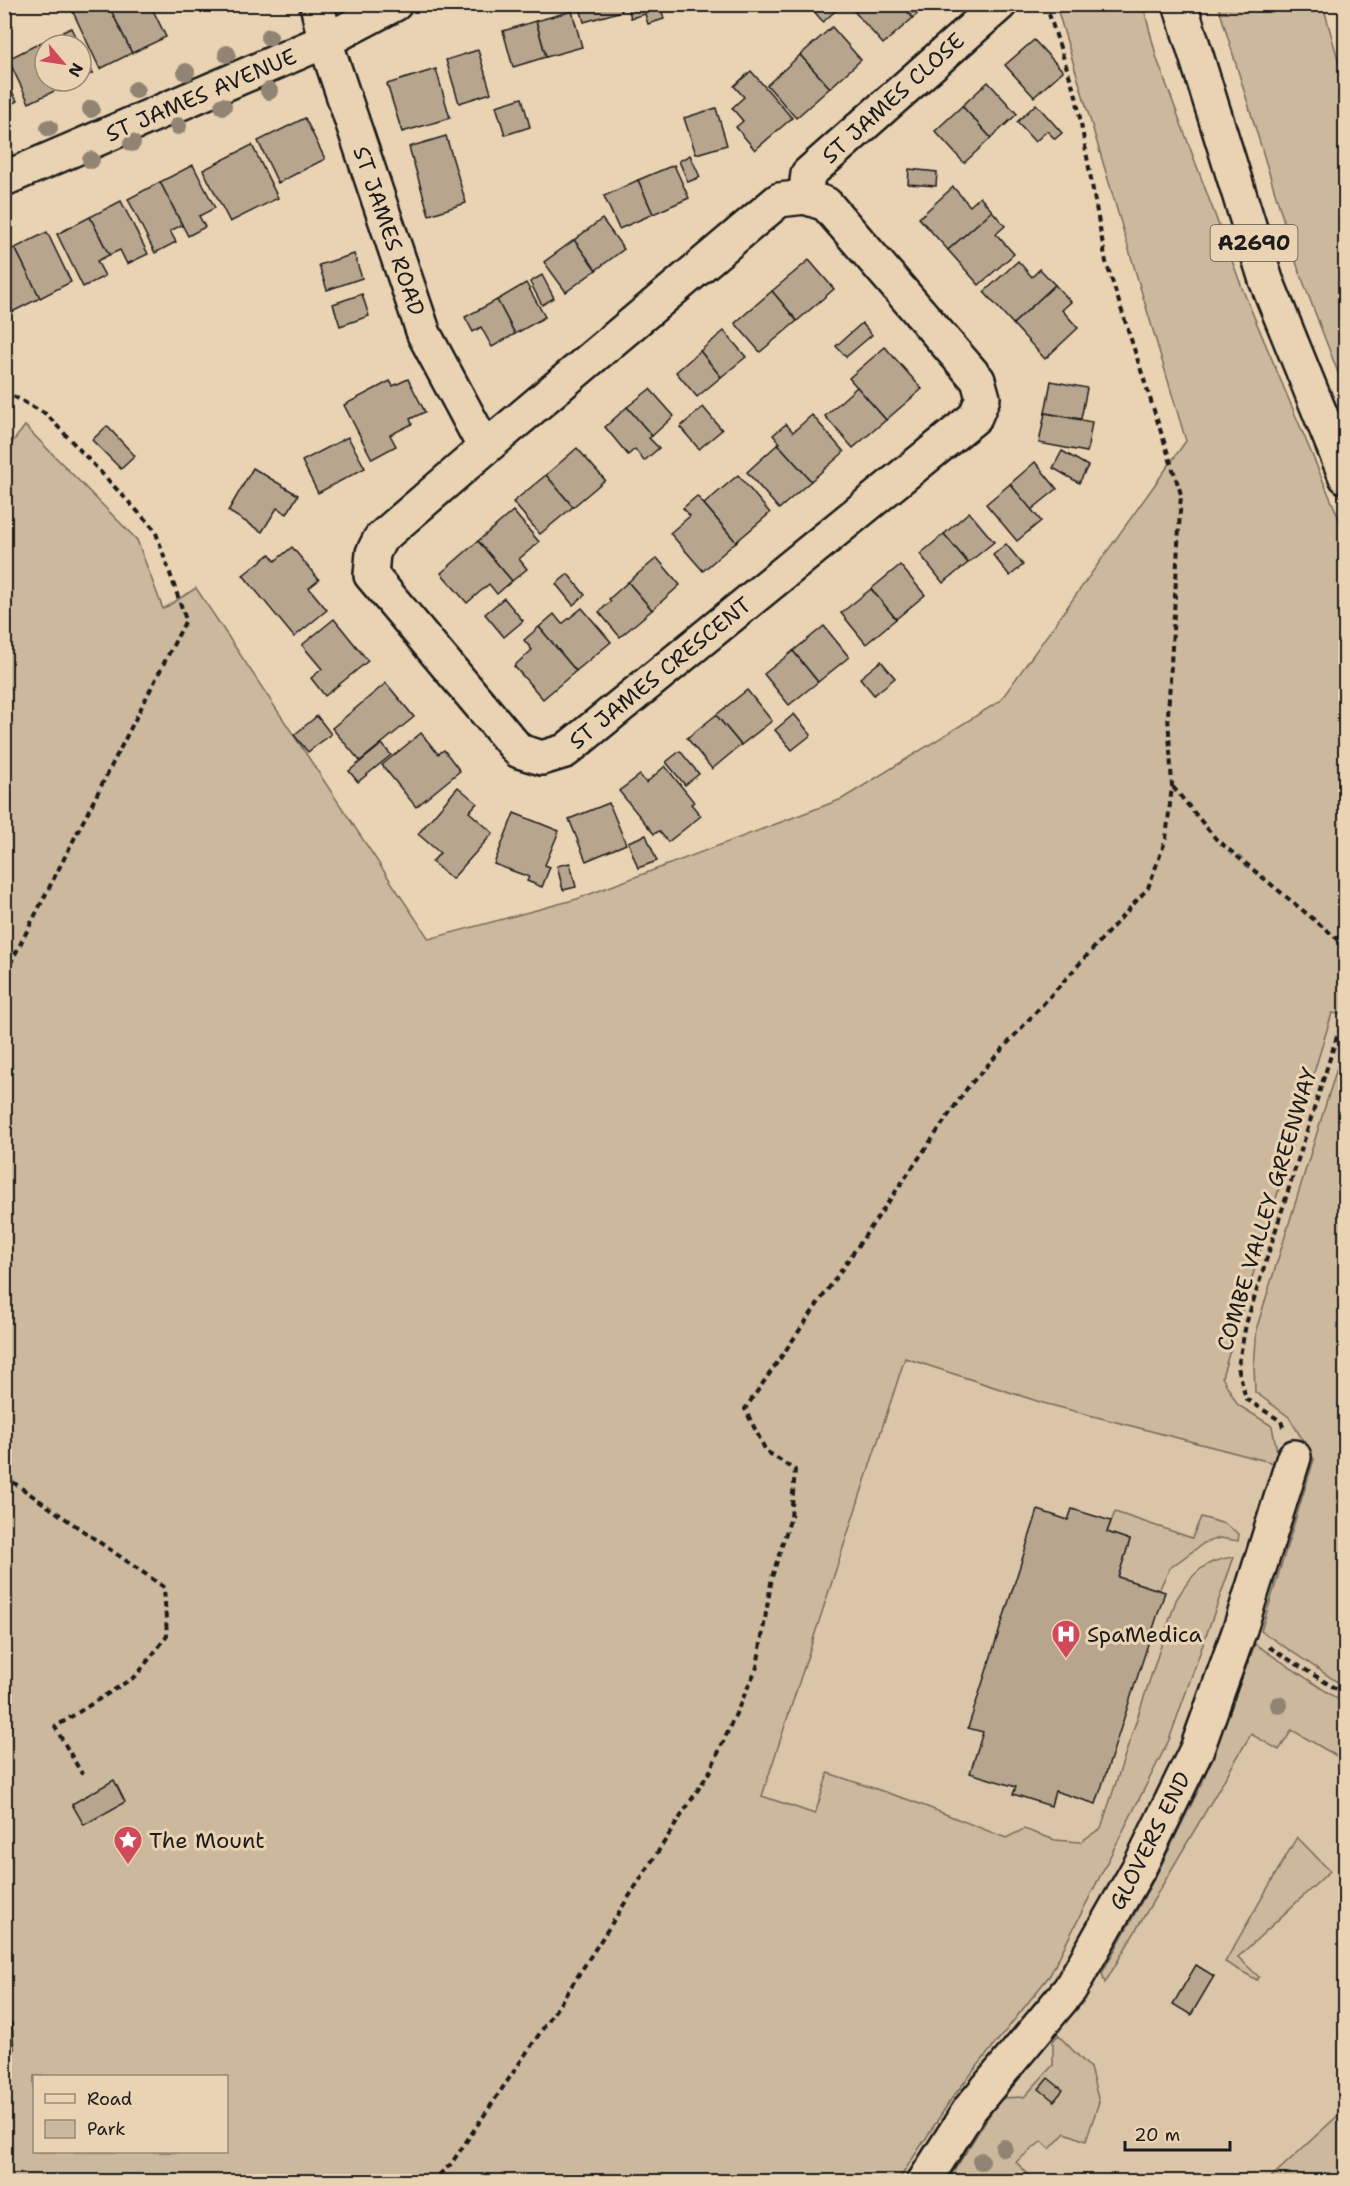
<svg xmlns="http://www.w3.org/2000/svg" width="1350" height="2186" viewBox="0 0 1350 2186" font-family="'Shantell Sans',sans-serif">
  <rect width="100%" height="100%" fill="#ead3b3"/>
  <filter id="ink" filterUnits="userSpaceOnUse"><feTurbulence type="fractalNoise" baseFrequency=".0167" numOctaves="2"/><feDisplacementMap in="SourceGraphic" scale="12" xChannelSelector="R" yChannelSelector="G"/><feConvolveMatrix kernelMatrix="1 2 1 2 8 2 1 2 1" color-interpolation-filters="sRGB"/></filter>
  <g filter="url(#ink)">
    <polygon fill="#dbc5a8" points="1345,976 1345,2181 458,2182 911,1322"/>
    <g fill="#ccb89d" stroke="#746a5c" stroke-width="1.5" fill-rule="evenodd">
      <path d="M 1056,5 L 1143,5 L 1157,59 L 1244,293 L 1345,533 L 1345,1015 L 1332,1013 L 1222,1377 L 1238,1405 L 1272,1426 L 1277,1451 L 1274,1463 L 1043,1403 L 905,1358 L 762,1796 L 815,1814 L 828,1773 L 912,1801 L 1006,1838 L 1024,1829 L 1055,1840 L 1080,1842 L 1101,1828 L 1176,1600 C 1191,1575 1203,1560 1234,1557 L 1169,1740 L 1050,1975 L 952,2098 L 898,2181 L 5,2181 L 4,453 L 25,426 L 137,540 L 163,609 L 196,588 L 429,939 L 577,899 L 842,799 L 1000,701 L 1186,441 ZM 34,2076 L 226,2076 L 226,2152 L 34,2152 Z"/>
      <polygon points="1218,5 1323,5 1345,85 1345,391 1298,268"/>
      <polygon points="1345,1042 1345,1687 1261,1631 1314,1459 1289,1417 1255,1392 1254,1366 1257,1327"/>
      <polygon points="1115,1512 1192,1538 1201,1517 1225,1524 1239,1534 1238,1541 1220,1538 1204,1543 1170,1568 1159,1590 1118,1577 1130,1540 1107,1532"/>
      <polygon points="1255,1644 1345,1704 1345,1761 1292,1730 1279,1750 1251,1734 1105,1983 1102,1973 1157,1874 1202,1783"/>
      <polygon points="1297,1837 1330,1871 1238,1957 1259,1977 1257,1980 1225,1962"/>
      <polygon points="1058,2035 1090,2068 1099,2102 1086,2141 1065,2133 1050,2149 1042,2141 1016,2162 1035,2181 947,2182 1000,2098 1024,2097 1053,2065 1053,2041"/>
      <polygon points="1345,2109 1345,2181 1267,2181"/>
    </g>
    <g fill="#b7a58e" stroke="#1c1c1c" stroke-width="1.5">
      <polygon points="88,4 108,4 132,53 100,69 73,12"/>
      <polygon points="122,4 150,4 166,37 132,53 111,10"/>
      <polygon points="579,4 620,4 622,11 584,22"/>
      <polygon points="627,4 660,4 664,19 648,24 645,14 631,18"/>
      <polygon points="808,4 843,4 823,22"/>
      <polygon points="859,4 901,4 913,18 883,44 853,10"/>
      <polygon points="901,4 928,4 913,18"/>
      <polygon points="572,11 582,47 546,57 536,21"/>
      <polygon points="536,21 546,57 513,67 503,31"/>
      <polygon points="832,27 861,60 830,88 800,55"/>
      <polygon points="71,28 79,45 45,45 45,54 40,43"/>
      <polygon points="1034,40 1063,71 1034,97 1005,65"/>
      <polygon points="40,43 45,54 45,81 58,81 61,88 29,103 8,59"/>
      <polygon points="81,49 93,73 81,78"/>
      <polygon points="478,50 491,93 459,103 446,60"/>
      <polygon points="800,55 830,88 796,118 767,85"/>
      <polygon points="436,69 450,118 402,132 387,84"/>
      <polygon points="751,71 792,118 755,150 736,127 743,121 732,108 744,97 734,86"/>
      <polygon points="4,77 17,101 4,108"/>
      <polygon points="988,82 1017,114 991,138 962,106"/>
      <polygon points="522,98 530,127 505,135 496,106"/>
      <polygon points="1036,104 1062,133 1055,139 1047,131 1035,142 1017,122"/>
      <polygon points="962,106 991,138 964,163 935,131"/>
      <polygon points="716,108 727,145 696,154 684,118"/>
      <polygon points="305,118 325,159 278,183 258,141"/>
      <polygon points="446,136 466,203 429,215 409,147"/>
      <polygon points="252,145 278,198 230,222 203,170"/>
      <polygon points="690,155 700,177 688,182 679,161"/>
      <polygon points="193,165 215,208 199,216 205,227 188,236 160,182"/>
      <polygon points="674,165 689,198 653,214 638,180"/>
      <polygon points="909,169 937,172 936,186 908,184"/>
      <polygon points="638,180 653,214 619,229 604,196"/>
      <polygon points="160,182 182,225 170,231 176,242 155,253 128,199"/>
      <polygon points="953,187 970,206 980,197 992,211 948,250 919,218"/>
      <polygon points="121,201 148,254 127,264 120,250 109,255 90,217"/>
      <polygon points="992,211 1005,226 996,234 1014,254 979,285 948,250"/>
      <polygon points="90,217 109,255 97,261 105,276 83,287 57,234"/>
      <polygon points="602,219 624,249 596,270 574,240"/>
      <polygon points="47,232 71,282 40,298 15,248"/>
      <polygon points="574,240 596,270 566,292 544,262"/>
      <polygon points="15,248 40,298 8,314 4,308 4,253"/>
      <polygon points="354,254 362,278 327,290 319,265"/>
      <polygon points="809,260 834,289 797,321 772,291"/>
      <polygon points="1018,261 1032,277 1040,269 1055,285 1013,324 984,292"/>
      <polygon points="542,275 554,298 542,305 530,282"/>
      <polygon points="526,283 545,317 515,334 497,300"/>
      <polygon points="1055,285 1071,302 1062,310 1078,328 1045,359 1013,324"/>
      <polygon points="772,291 797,321 760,352 735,323"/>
      <polygon points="362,294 369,316 340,326 333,304"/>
      <polygon points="497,300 515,334 492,347 481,327 473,332 465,317"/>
      <polygon points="862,323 872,335 846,357 836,346"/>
      <polygon points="724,331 746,357 721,377 700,351"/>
      <polygon points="885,347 922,389 886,420 849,378"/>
      <polygon points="700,351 721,377 697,397 676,372"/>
      <polygon points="408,379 425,412 410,419 412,424 390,435 396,446 372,459 344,405 390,381 393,386"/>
      <polygon points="1051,381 1087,388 1081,419 1045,413"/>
      <polygon points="857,387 886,420 853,448 825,416"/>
      <polygon points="650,389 674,416 652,436 627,407"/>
      <polygon points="627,407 652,436 649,438 659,448 644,461 635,449 628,455 605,427"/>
      <polygon points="703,407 722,430 699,449 680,427"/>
      <polygon points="1045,413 1092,422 1087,452 1039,443"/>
      <polygon points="812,415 844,452 811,481 778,444 780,443 773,435 786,424 793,432"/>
      <polygon points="107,426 135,456 121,469 92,440"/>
      <polygon points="348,437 365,468 318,493 302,461"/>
      <polygon points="778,444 811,481 779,509 747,472"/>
      <polygon points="577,448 605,480 573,507 546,475"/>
      <polygon points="1062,451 1088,466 1079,483 1053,468"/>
      <polygon points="1035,462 1057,489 1031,510 1010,484"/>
      <polygon points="253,468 298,495 287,514 277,508 262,532 228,511"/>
      <polygon points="546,475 573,507 540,534 513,502"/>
      <polygon points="738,475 770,513 736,542 704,504"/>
      <polygon points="1010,484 1041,521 1017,541 986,504"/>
      <polygon points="697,496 736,542 703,571 670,533 690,516 683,508"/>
      <polygon points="513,511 539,542 519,559 527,569 512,581 478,541"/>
      <polygon points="969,512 994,542 968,563 944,534"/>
      <polygon points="944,534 968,563 943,583 920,554"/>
      <polygon points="478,541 512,581 497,594 489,584 467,603 441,573"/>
      <polygon points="1006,544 1023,565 1010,576 993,555"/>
      <polygon points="292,547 319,580 309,588 327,610 294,637 243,575 270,554 275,561"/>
      <polygon points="657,558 680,585 652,610 628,582"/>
      <polygon points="900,565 925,595 896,619 871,589"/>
      <polygon points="568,574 585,595 573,605 556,584"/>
      <polygon points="628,582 652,610 620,637 599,612 611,601 609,599"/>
      <polygon points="871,589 896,619 866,644 841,613"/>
      <polygon points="504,598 523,621 504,637 485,614"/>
      <polygon points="582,608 611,642 576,671 539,627 554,614 562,624"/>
      <polygon points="334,619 368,661 325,696 311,678 322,669 302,645"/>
      <polygon points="824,626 849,657 818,682 793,651"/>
      <polygon points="539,627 576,671 543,699 514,666 532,650 524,640"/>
      <polygon points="793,651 818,682 789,705 764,674"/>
      <polygon points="881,661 895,678 874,695 860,678"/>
      <polygon points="386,683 414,717 360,761 332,728"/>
      <polygon points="747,690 772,721 741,745 716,715"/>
      <polygon points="794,714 811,735 792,750 775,730"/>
      <polygon points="716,715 741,745 712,769 687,738"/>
      <polygon points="317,716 331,734 308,752 294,735"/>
      <polygon points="421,733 438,754 444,750 460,771 416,807 382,765"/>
      <polygon points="382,744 391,755 358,782 349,771"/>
      <polygon points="680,751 699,774 685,785 666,762"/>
      <polygon points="665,766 694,802 691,804 701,816 668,842 659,831 654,834 619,791 640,775 646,783"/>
      <polygon points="458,787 477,803 469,812 493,833 452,879 432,862 440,853 418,834"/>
      <polygon points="609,803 626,844 586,861 569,819"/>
      <polygon points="514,813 559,831 545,865 550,867 542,887 527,881 529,877 494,864"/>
      <polygon points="646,835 657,861 638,868 628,842"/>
      <polygon points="570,863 576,887 563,890 557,866"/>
      <polygon points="1072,1509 1111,1521 1107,1532 1130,1540 1118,1577 1165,1592 1096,1804 1055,1791 1051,1806 1013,1794 1016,1787 970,1773 983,1732 968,1728 1038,1510 1068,1520"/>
      <polygon points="114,1780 125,1802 84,1825 72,1804"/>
      <polygon points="1196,1965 1214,1976 1191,2015 1173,2004"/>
      <polygon points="12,2023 14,2049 4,2050 4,2024"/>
      <polygon points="1048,2078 1063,2090 1054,2101 1039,2089"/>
    </g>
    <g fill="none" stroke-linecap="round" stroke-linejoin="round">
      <g stroke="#1c1c1c" stroke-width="38">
        <g id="minor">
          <polyline points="317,4 325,41 424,334 485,448"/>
          <polyline points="4,179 325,41 395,4"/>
          <polygon points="805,197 826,204 978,380 983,398 975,417 565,751 542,758 519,751 371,575 373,553 380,539 485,448 779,200"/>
          <polyline points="805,197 808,174 1000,4"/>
          <polyline points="924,2182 970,2109 1070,1989 1141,1864 1197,1749 1240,1629 1294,1457"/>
        </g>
      </g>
      <g stroke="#1c1c1c" stroke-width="38">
        <polyline id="major" points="1180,4 1266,280 1346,477"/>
      </g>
      <g stroke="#1c1c1c" stroke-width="4" stroke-dasharray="6 4.5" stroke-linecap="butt">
        <polyline points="4,391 46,414 155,530 186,620 4,976"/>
        <polyline points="1173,787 1216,839 1346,946"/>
        <polyline points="1283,1427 1281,1421 1246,1399 1238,1367 1246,1324 1338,1033 1346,1026"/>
        <polyline points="4,1476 164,1587 167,1636 136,1676 55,1727 82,1774"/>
        <polyline points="1269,1647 1346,1695"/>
        <polyline points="431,2182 451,2164 563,1999 710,1771 757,1667 772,1577 791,1517 795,1470 766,1451 745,1409 968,1087 1148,888 1166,839 1172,786 1168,715 1181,494 1106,262 1076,96 1049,14 1041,4"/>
      </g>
      <use href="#minor" stroke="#ead3b3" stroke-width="33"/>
      <use href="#major" stroke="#ead3b3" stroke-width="33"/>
    </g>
    <g fill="#918472">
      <circle cx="269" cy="37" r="9"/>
      <circle cx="227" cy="54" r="9"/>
      <circle cx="186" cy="72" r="9"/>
      <circle cx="136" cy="90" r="9"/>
      <circle cx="269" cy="91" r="9"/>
      <circle cx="223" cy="106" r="9"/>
      <circle cx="91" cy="109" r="9"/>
      <circle cx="178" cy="126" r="9"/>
      <circle cx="49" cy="128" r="9"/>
      <circle cx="132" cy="143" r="9"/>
      <circle cx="91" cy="160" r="9"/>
      <circle cx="1279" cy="1705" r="9"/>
      <circle cx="1004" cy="2148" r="9"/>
      <circle cx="981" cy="2161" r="9"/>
    </g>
  </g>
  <defs>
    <g id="hospital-pin" transform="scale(1.5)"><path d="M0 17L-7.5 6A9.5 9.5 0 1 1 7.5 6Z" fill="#d1495b" stroke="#ead3b3"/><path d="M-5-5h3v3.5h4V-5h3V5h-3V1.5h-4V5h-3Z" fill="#fff"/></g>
    <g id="sight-pin" transform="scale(1.5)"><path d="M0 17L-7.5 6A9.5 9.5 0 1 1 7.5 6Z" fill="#d1495b" stroke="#ead3b3"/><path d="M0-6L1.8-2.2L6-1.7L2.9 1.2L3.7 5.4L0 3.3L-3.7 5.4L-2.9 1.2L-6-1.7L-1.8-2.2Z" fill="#fff"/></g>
  </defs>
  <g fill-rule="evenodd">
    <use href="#hospital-pin" x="1066" y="1634"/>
    <use href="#sight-pin" x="128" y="1840"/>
  </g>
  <g text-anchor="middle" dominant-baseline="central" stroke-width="6" stroke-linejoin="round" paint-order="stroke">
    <rect fill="#ead3b3" stroke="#5a5349" stroke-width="1.5" x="1210.5" y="225" width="87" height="36" rx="4.5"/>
    <g font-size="21" font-weight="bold" fill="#1c1c1c">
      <text x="1254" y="243">A2690</text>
    </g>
    <g font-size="22" fill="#1c1c1c" stroke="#ead3b3">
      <text transform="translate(201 95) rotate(-23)">ST JAMES AVENUE</text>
      <text transform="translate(893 98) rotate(-42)">ST JAMES CLOSE</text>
      <text transform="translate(389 231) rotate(71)">ST JAMES ROAD</text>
      <text transform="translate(660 673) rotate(-39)">ST JAMES CRESCENT</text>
      <text transform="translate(1267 1209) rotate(-73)">COMBE VALLEY GREENWAY</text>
      <text transform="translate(1150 1841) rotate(-63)">GLOVERS END</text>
    </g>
    <g font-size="22" fill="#1c1c1c" stroke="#ead3b3" text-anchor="start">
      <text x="1087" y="1634">SpaMedica</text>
      <text x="149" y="1840">The Mount</text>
    </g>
  </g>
  <rect width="1350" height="2186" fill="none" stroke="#ead3b3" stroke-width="24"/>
  <rect x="12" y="12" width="1326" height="2162" fill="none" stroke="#1c1c1c" stroke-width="2" filter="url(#ink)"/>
  <rect x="33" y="2075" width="195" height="78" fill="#ead3b3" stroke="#988a77" stroke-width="1.5"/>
  <rect x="45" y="2094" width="30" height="9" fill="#ead3b3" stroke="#988a77" stroke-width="1.5"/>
  <text x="87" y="2105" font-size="18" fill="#1c1c1c">Road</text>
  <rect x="45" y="2120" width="30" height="18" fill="#ccb89d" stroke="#988a77" stroke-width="1.5"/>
  <text x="87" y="2135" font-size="18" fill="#1c1c1c">Park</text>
  <g transform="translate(63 63) rotate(119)"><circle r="28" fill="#ead3b3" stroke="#988a77" stroke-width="1.5"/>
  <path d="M0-4.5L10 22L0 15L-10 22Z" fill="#d1495b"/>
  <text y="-9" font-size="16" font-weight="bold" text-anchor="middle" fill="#1c1c1c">N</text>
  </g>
  <path d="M1125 2141v9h105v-9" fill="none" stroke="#1c1c1c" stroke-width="3"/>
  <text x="1134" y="2141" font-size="18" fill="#1c1c1c" stroke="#ead3b3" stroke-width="4.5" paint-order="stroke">20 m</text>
</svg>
